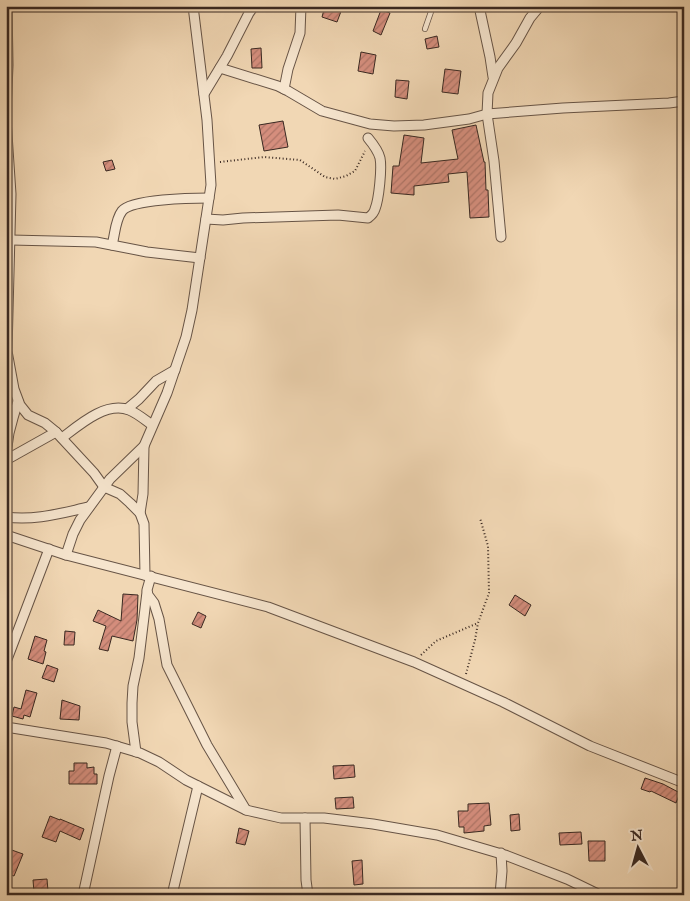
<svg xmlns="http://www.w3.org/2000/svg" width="690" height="901" viewBox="0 0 690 901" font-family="'IM FELL English',serif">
  <defs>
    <pattern id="building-hatch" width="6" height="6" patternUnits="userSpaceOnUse" patternTransform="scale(1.25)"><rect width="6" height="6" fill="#d58e7d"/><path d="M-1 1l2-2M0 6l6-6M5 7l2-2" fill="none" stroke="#ae7466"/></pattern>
  </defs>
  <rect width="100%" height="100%" fill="#f1d7b4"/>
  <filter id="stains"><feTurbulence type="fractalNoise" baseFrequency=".004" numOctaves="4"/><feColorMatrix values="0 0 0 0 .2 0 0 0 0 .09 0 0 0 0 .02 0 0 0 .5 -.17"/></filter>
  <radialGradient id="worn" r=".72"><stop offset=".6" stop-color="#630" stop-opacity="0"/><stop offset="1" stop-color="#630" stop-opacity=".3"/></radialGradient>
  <g fill="url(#building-hatch)" stroke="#392821">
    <polygon points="325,6 343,6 337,22 322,17"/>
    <polygon points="381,10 390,13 381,35 373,31"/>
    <polygon points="437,36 439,47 427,49 425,39"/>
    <polygon points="261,48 262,68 252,68 251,49"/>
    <polygon points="361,52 376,55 373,74 358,71"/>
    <polygon points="445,69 461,71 458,94 442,92"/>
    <polygon points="396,80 409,81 407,99 395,97"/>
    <polygon points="283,121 288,147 264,151 259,125"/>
    <polygon points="476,125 484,162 485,162 486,190 488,190 489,217 470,218 467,172 448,174 449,182 414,186 414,195 391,193 393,166 399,166 404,135 424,138 421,163 458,159 452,130"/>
    <polygon points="112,160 115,169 106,171 103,162"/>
    <polygon points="123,594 138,595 137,620 133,641 112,636 108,651 99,649 106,626 93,621 98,610 121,621"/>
    <polygon points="515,595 531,605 525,616 509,605"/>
    <polygon points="198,612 206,616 201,628 192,624"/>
    <polygon points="65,631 75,632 74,645 64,645"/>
    <polygon points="35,636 47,640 44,651 46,652 43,664 28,659"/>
    <polygon points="47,665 58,669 54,682 42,678"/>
    <polygon points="26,690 37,693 30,717 24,715 23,719 12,716 14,707 21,709"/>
    <polygon points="62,700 80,706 79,720 60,719"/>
    <polygon points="74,763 87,763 87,768 94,767 94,774 97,774 97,784 69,784 69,771 74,771"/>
    <polygon points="354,765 355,777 334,779 333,766"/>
    <polygon points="645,778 663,784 680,793 676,803 651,791 650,792 641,789"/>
    <polygon points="353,797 354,808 336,809 335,798"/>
    <polygon points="489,803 491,825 484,826 484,831 464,833 464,827 459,827 458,811 468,811 468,804"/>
    <polygon points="519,814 520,830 511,831 510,815"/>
    <polygon points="50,816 60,820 60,819 84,829 80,840 60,831 56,842 42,837"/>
    <polygon points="239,828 249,831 245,845 236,843"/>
    <polygon points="581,832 582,844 560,845 559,833"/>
    <polygon points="588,841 605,841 605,861 589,861"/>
    <polygon points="6,848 23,854 14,876 6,873"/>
    <polygon points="362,860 363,884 354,885 352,861"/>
    <polygon points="47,879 48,891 34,892 33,880"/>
  </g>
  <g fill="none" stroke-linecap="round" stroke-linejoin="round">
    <g stroke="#675446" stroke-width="6">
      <polyline id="service" points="425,29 433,6"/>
    </g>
    <g stroke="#675446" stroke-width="11">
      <g id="minor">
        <polyline points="479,6 490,57 493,77"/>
        <polyline points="220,68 278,86 288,91 322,111 370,124 394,126 424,125 469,119 487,114 563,108 669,103 684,101"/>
        <polyline points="284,89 288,69 300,33 301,6"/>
        <polyline points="204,94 227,56 249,13 254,6"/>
        <polyline points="6,113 8,65 7,6"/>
        <polyline points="6,119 11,194 7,351 14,389 20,405 28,415 45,423 56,432 94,473 104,487 120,494 130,503 140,513 144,524 145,575"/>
        <path d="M 206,219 L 223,220 L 243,218 L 338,215 L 368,218 C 372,215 374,213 375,209 C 379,199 382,168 380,158 C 378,150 373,144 368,138"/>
        <polyline points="501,237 494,161 487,114 488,93 498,68 516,43 530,18 540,6"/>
        <polyline points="11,240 96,242 147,252 200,258"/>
        <path d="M 112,245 C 115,235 115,220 122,211 C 131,199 193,198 209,198"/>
        <polyline points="127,409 139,399 156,381 175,370"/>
        <path d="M 62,438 C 79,425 106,401 129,410 C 137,413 145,420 152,425"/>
        <polyline points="6,454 9,433 13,418 18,401"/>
        <polyline points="6,460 56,432"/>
        <polyline points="140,513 143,494 144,446"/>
        <path d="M 6,517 C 35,521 61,513 89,507"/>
        <polyline points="6,535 66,555 268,607 414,662 503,702 590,746 684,783"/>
        <polyline points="66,555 73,534 80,520 110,479 144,446 167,393 186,337 192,310 211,185 207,120 193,6"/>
        <polyline points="151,576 147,590 148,595 154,603 159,619 167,665 207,745 246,810"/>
        <polyline points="6,662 49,549"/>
        <polyline points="6,727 106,743 140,753 159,762 186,780 246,810 281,818 324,818 373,824 437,835 505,855 567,879 600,895"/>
        <polyline points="136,752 132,722 132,703 133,686 139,658 147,592"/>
        <polyline points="305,818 306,880 308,895"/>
        <polyline points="83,895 109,776 117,746"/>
        <polyline points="172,895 198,786"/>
        <polyline points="500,895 502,871 501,853"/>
      </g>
    </g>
    <g stroke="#392821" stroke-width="2" stroke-dasharray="1 2.5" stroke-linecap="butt">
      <polyline points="220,162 264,157 300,160 325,177 335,179 346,176 355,171 365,151"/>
      <polyline points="421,655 436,641 478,623 489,593 488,546 480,518"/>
      <polyline points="466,674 475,640 478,623"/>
    </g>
    <use href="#service" stroke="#f6e5ce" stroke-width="4.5"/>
    <use href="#minor" stroke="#f6e5ce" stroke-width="9"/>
  </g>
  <rect width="690" height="901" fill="none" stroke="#f1d7b4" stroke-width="25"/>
  <rect x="8" y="8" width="675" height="886" fill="none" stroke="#392821" stroke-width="2.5"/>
  <rect x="12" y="12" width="665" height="876" fill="none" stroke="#392821"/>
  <g transform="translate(638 848) rotate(354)" stroke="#f6e5ce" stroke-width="4" paint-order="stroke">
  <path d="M0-4L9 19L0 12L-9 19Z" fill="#392821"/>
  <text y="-8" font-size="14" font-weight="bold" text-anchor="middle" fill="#392821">N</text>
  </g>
  <rect width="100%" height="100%" filter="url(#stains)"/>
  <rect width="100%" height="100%" fill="url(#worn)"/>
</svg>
